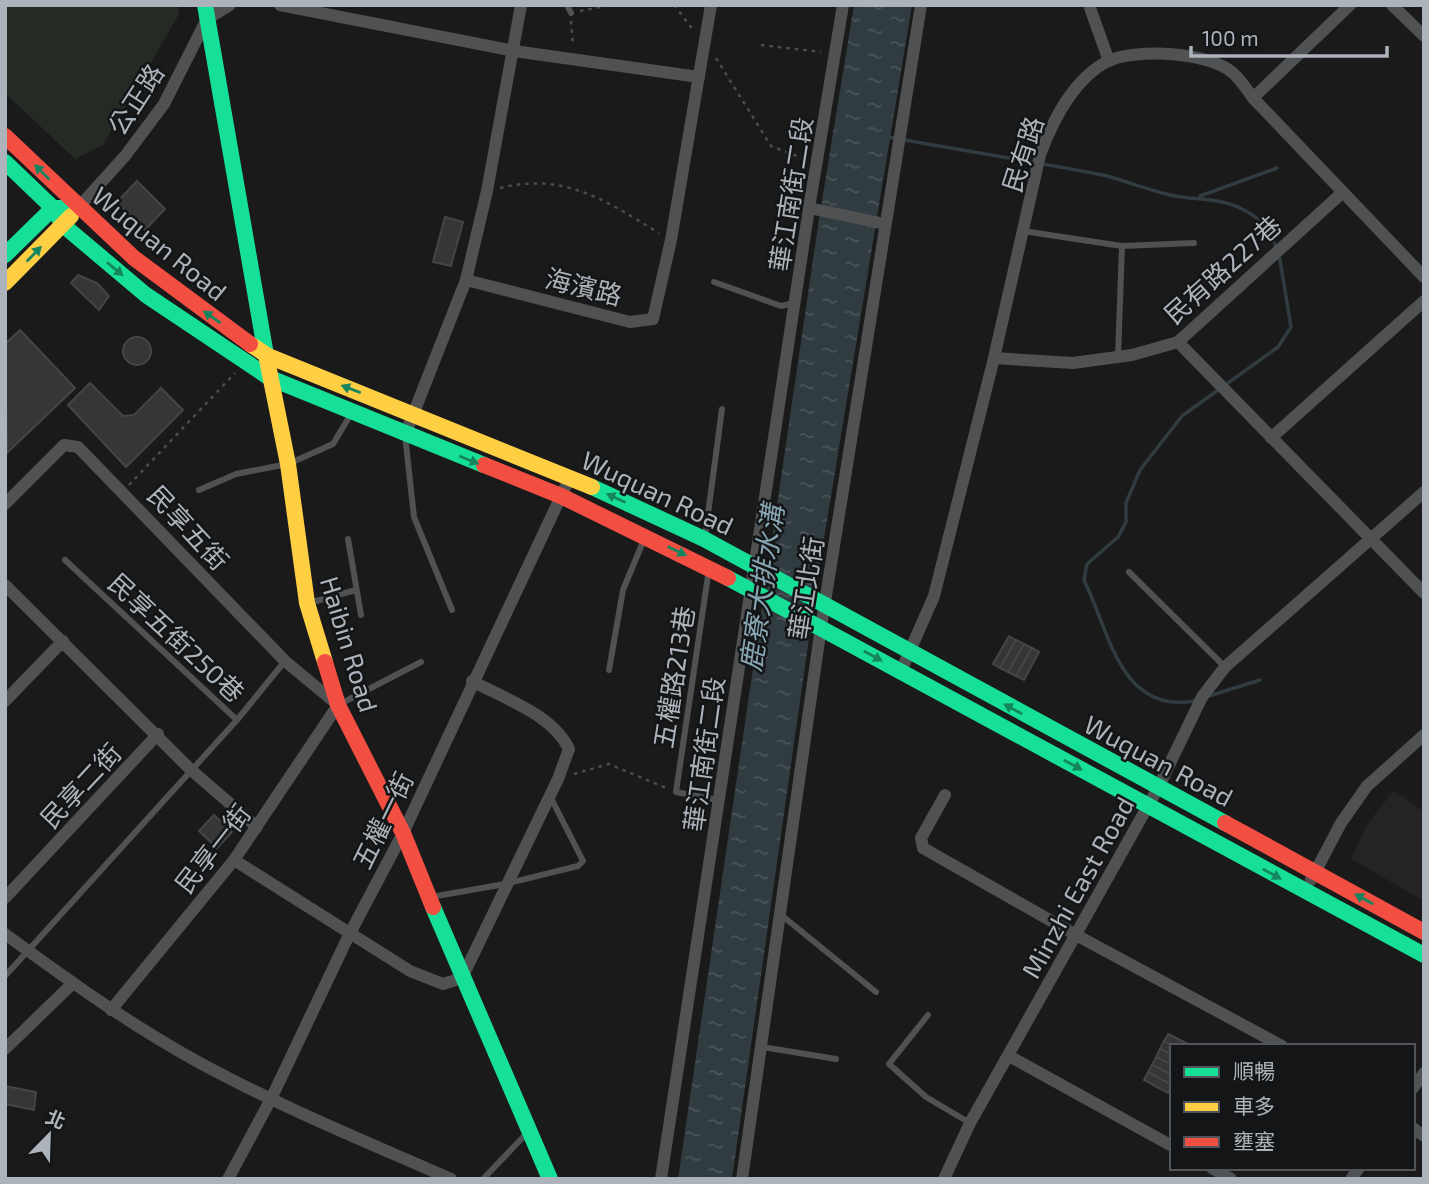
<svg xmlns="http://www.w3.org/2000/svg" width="1429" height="1184" viewBox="0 0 1429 1184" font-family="'Exo 2','Noto Sans TC',sans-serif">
  <defs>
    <pattern id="water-ripples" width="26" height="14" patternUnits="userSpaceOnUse" patternTransform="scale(1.75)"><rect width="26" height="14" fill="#313c40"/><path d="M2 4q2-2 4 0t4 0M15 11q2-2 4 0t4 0" fill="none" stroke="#4c565a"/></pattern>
  </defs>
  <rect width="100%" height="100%" fill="#1a1a1a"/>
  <polygon fill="#242426" points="1394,790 1424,812 1424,901 1351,859 1366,826"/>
  <polygon fill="#242b24" points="5,5 178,5 179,14 103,145 75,159 5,93"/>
  <polygon fill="url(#water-ripples)" points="854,5 912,5 818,575 732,1179 678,1179 819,219"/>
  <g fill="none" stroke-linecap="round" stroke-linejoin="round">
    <g stroke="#313c40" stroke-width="3.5">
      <path d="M 888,137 C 960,150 1031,161 1103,175 C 1127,181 1150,191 1175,196 C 1197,200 1221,198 1242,209 C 1260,218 1269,228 1276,247"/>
      <polyline points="1200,196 1277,168"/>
      <polyline points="1209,696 1260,680"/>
      <path d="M 1195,701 C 1120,714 1110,633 1084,580 L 1087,564 L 1118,537 L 1126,522 L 1126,503 L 1140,470 L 1182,416 L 1278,347 L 1291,327 L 1279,254"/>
    </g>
  </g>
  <g fill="#363637" stroke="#434546" stroke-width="2">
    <polygon points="137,181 165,209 145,230 117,202"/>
    <polygon points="445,217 463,222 451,266 433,262"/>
    <polygon points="78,275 97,283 109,296 99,310 71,283"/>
    <polygon points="20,330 75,388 7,453 5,344"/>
    <circle cx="137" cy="351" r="14"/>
    <polygon points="90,383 123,416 134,415 161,388 183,410 126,467 68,405"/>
    <polygon points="1009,636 1016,640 1000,668 993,664"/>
    <polygon points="1016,640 1024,644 1008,672 1000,668"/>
    <polygon points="1024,644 1032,648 1016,676 1008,672"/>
    <polygon points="1032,648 1039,652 1024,680 1016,676"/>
    <polygon points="214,815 232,832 217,848 199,831"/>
    <polygon points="1168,1034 1192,1046 1173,1046 1164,1041"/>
    <polygon points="1164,1041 1173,1046 1172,1055 1160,1049"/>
    <polygon points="1160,1049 1172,1055 1172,1065 1156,1057"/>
    <polygon points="1156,1057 1172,1065 1172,1075 1152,1065"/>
    <polygon points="1152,1065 1172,1075 1172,1085 1148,1072"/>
    <polygon points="1148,1072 1172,1085 1168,1093 1144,1080"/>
    <polygon points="5,1086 36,1092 34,1110 5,1104"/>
  </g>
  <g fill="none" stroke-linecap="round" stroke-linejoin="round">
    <g stroke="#4a4c4e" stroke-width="2.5" stroke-dasharray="3.5 5" stroke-linecap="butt">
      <polyline points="674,5 694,31"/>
      <polyline points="580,11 611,5"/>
      <polyline points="571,21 573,46"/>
      <polyline points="761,45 821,52"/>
      <polyline points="716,58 771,146 804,159"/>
      <path d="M 500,188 C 565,172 606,201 659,233"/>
      <polyline points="129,485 235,373"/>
      <polyline points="574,774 609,764 666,788"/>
    </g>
    <g stroke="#4f5153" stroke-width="6">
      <polyline points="567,5 571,13"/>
      <polyline points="1023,231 1122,246 1194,243"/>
      <polyline points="714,282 781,306 794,303"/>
      <polyline points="1118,357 1122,246"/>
      <polyline points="405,435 414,517 452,610"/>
      <polyline points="199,490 236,474 288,464 333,444 351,414"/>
      <polyline points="705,536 722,409"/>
      <polyline points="348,539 361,615"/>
      <polyline points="65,560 237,720"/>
      <polyline points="709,569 676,792 718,800"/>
      <polyline points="1129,572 1225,667"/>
      <polyline points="309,603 356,590"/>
      <polyline points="609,670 623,590 645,537"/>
      <polyline points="340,704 421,662"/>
      <polyline points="431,897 505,884 578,866 583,861 550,796"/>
      <polyline points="780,914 876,992"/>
      <polyline points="5,976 237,720 285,661"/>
      <polyline points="928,1015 889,1064 926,1097 970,1123"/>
      <polyline points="762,1047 836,1059"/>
      <polyline points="483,1179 528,1132"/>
    </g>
    <g stroke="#4f5153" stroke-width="12">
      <polyline points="280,5 514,51 699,77"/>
      <polyline points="1089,5 1109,61"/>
      <polyline points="1392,5 1424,36"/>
      <polyline points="209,18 230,5"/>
      <polyline points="1253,98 1350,5"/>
      <polyline points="78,208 125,156 164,104 214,5"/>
      <polyline points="809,208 885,224"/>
      <polyline points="466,280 630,322 653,319 671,240 711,5"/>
      <polyline points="1178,342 1424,593"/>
      <polyline points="994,358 1073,363 1132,355 1178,342 1343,192"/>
      <polyline points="405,435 466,280 487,191 521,5"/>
      <polyline points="1271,438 1424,301"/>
      <polyline points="5,504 64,445 78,447 285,661 338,705 234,860 111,1010"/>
      <polyline points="5,585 190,769 257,827"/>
      <path d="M 901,671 L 934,596 L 994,358 L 1040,155 C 1053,120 1073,79 1108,61 C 1136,48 1210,52 1233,73 C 1241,80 1247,90 1253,98 L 1424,277"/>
      <polyline points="5,701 63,641"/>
      <polyline points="945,795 921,838 923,848 1076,935 1282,1046"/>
      <path d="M 234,860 L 410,971 L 443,984 L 462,978 L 558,779 L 569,749 C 552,714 505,699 472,681"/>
      <polyline points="1311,880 1341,823 1367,786 1424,735"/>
      <polyline points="5,898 158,734"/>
      <path d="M 5,934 C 68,980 132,1026 200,1063 C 281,1107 367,1142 451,1179"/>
      <polyline points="5,1049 73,983"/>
      <polyline points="1009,1056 1172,1146"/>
      <polyline points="1413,1088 1424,1073"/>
      <polyline points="1413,1128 1424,1136"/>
      <polyline points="1212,1168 1231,1179"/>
      <polyline points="228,1179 271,1099 349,935 403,833 570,477"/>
      <polyline points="661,1179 809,208 843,5"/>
      <polyline points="742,1179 821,627 921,5"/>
      <polyline points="944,1179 970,1123 1158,788 1202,697 1225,667 1424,492"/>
      <polyline points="1351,1179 1359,1168"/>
    </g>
    <g stroke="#16e098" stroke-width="16">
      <polyline points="205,5 266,355"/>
      <polyline points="5,162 53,208 63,225 146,295 270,378 484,465"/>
      <polyline points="5,255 53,208 63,208"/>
      <polyline points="592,487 704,539 1225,823"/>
      <polyline points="728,578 1424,955"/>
      <polyline points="433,907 550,1179"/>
    </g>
    <g stroke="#ffcf43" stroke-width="16">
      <polyline points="5,283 71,216"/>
      <polyline points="250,344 268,356 592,487"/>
      <polyline points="266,355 288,464 307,603 325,662"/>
    </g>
    <g stroke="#f24e42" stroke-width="16">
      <polyline points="5,136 134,258 250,344"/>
      <polyline points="484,465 561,496 728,578"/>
      <polyline points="325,662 338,705 403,833 433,907"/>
      <polyline points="1225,823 1424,932"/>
    </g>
  </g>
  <defs><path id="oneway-solid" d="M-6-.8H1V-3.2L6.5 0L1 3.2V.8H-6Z" transform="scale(1.75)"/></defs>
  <g fill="#15855e">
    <use href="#oneway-solid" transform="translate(42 172) rotate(-135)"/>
    <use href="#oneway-solid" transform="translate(34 254) rotate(-46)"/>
    <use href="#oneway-solid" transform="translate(115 269) rotate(40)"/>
    <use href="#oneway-solid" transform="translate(212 317) rotate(-145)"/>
    <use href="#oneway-solid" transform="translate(351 389) rotate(-159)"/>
    <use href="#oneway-solid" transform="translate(469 460) rotate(22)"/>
    <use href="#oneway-solid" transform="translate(616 498) rotate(-155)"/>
    <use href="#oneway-solid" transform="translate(677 551) rotate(26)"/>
    <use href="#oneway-solid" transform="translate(873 656) rotate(29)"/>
    <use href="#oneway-solid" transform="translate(1013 709) rotate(-151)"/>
    <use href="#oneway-solid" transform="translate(1073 765) rotate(29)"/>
    <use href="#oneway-solid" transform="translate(1272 874) rotate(29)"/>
    <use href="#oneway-solid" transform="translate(1364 899) rotate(-151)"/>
  </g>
  <g text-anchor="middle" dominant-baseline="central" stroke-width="5" stroke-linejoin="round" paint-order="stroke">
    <g font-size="26" fill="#adb3ba" stroke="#141516">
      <text transform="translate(135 99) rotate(-57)">公正路</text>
      <text transform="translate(1022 154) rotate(-72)">民有路</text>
      <text transform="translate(790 194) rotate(-81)">華江南街二段</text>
      <text transform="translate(160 243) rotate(39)">Wuquan Road</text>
      <text transform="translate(1222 269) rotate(-42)">民有路227巷</text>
      <text transform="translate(584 286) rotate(14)">海濱路</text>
      <text transform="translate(658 492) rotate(25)">Wuquan Road</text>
      <text transform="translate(189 527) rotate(47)">民享五街</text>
      <text transform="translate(805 588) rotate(-81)">華江北街</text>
      <text transform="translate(177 637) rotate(43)">民享五街250巷</text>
      <text transform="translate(350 644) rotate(73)">Haibin Road</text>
      <text transform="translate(673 677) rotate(-81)">五權路213巷</text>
      <text transform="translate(703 754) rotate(-82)">華江南街二段</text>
      <text transform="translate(1159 760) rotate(28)">Wuquan Road</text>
      <text transform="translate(80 785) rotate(-47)">民享二街</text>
      <text transform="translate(382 820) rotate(-64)">五權一街</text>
      <text transform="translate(212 848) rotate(-52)">民享一街</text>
      <text transform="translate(1077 887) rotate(-61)">Minzhi East Road</text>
    </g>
    <g font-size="28" font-style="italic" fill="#87a5b2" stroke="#141516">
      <text transform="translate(761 588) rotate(-82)">鹿寮大排水溝</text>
    </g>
  </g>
  <rect width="1429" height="1184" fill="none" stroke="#adb3ba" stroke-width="14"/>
  <rect x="1170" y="1044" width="245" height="126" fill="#141516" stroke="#515458" stroke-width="2"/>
  <rect x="1184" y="1067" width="35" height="10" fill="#16e098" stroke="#515458" stroke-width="2"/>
  <text x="1233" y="1079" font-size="21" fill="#adb3ba">順暢</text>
  <rect x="1184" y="1102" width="35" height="10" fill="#ffcf43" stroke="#515458" stroke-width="2"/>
  <text x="1233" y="1114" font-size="21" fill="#adb3ba">車多</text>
  <rect x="1184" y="1137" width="35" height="10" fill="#f24e42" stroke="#515458" stroke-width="2"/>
  <text x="1233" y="1149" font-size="21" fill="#adb3ba">壅塞</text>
  <g transform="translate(49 1135) rotate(23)" stroke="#141516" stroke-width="5" paint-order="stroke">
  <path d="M0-5L12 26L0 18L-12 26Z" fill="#adb3ba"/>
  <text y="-10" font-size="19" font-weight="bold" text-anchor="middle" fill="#adb3ba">北</text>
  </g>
  <path d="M1191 46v10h196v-10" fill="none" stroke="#adb3ba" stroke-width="3.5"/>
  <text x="1202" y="46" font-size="21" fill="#adb3ba" stroke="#141516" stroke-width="5" paint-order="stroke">100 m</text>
</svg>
